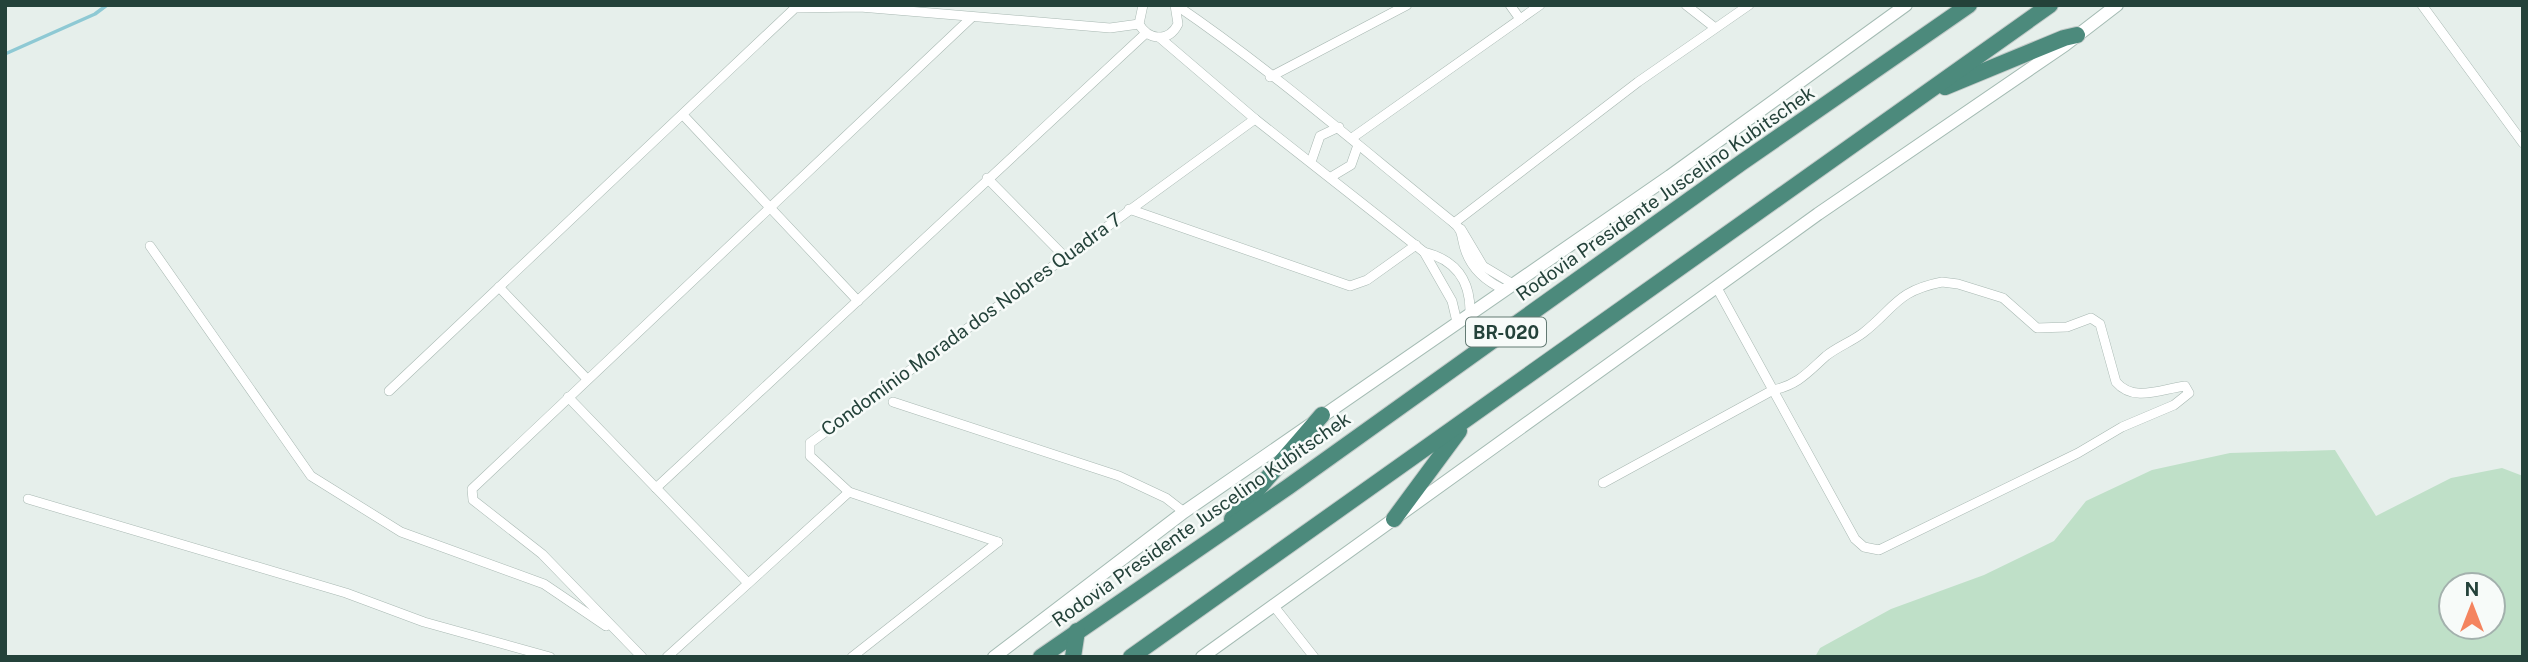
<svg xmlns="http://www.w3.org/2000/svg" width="2528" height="662" viewBox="0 0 2528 662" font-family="'Public Sans',sans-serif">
  <rect width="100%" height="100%" fill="#e6efeb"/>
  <path fill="#bfe0c8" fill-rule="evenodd" d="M 2335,450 L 2376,516 L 2451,478 L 2502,468 L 2523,476 L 2523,657 L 1815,657 L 1820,648 L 1891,609 L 1984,575 L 2054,541 L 2086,501 L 2152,470 L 2230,453 ZM 2451,585 L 2493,585 L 2493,627 L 2451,627 Z"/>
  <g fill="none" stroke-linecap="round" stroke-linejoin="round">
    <polyline stroke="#8ec9d4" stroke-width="3.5" points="5,54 95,14 107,5"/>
    <g stroke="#a8b8b2" stroke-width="10">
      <g id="minor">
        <path d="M 1143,5 L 1139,24 C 1149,41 1169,42 1178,24 L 1175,5"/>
        <path d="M 1176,5 C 1273,71 1362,149 1454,223 C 1464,231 1461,240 1466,252 C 1473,271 1487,282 1505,290"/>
        <polyline points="1510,5 1520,19"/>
        <polyline points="1686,5 1714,27"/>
        <polyline points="2422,5 2523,143"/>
        <path d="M 1159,37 L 1255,119 L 1424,252 C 1456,260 1471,281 1470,314"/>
        <polyline points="1270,77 1407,5"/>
        <polyline points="683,115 858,301"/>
        <polyline points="1352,138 1540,5"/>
        <polyline points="1311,162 1320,136 1339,127"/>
        <polyline points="1331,177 1351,165 1358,145"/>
        <polyline points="987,178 1065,257"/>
        <polyline points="1129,209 1350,286 1367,280 1416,245"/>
        <polyline points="1454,223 1638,82 1749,5"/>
        <polyline points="1461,229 1483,266 1513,284"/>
        <polyline points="150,246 311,476 401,532 544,584 606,626"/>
        <polyline points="1424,252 1452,301 1457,322"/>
        <path d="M 1942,282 L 1958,284 L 2003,298 L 2037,328 L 2067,327 L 2091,318 L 2100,324 L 2116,382 C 2134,403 2161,389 2185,386 L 2189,393 L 2174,405 L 2122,427 L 2078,453 L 1879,550 L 1864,547 L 1855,539 L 1773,390 C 1798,385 1808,372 1826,356 C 1837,347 1851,342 1863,333 C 1895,308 1896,291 1942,282 Z"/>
        <polyline points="499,287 587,379"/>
        <polyline points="389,391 795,8 860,7 1110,28 1139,24"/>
        <polyline points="568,397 748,583"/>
        <polyline points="893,402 1119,476 1166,498 1184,512"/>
        <polyline points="1603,483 1773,390 1717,288"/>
        <polyline points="656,488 1146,33"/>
        <polyline points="28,499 346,593 424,622 550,657"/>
        <polyline points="998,542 849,492 810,456 810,443 1255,119"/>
        <polyline points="1273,605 1314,657"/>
        <polyline points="642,657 542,554 473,500 472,489 972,17"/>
        <polyline points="667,657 849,492"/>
        <polyline points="852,657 998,542"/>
      </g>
    </g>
    <g stroke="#a4bbb3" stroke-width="14">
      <g id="secondary">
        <polyline points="994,657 1184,512 1670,176 1906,5"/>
        <polyline points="1202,657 1818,214 2065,45 2117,5"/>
      </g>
    </g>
    <g stroke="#c2cac8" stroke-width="18">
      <g id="trunk">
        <polyline points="1945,87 2064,38 2077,35"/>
        <polyline points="1232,519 1322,415"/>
        <polyline points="1394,519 1459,431"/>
        <polyline points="1041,657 1288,487 1741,163 1969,5"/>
        <polyline points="1073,657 1077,631"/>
        <polyline points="1131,657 2050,5"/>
      </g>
    </g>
    <use href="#minor" stroke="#fff" stroke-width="9"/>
    <use href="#secondary" stroke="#fff" stroke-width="12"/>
    <use href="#trunk" stroke="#4c8a7c" stroke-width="16"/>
  </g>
  <g text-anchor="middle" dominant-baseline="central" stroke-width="5" stroke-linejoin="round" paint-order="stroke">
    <rect fill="#f7fbf9" stroke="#637a73" stroke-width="2" x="1466" y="317.5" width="80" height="29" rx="5"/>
    <g font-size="18" font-weight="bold" fill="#24423a">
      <text x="1506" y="332">BR-020</text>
    </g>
    <g font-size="19" fill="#24423a" stroke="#f7fbf9">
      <text transform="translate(1665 193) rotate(-35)">Rodovia Presidente Juscelino Kubitschek</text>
      <text transform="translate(971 324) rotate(-36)">Condomínio Morada dos Nobres Quadra 7</text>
      <text transform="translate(1201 519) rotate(-35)">Rodovia Presidente Juscelino Kubitschek</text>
    </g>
  </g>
  <rect width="2528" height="662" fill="none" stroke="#24423a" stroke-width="14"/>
  <g transform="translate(2472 606)"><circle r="33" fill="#f7fbf9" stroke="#a3b1ad" stroke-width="2"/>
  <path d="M0-5L12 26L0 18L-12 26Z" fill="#f4845f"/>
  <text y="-10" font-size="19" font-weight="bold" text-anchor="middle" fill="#24423a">N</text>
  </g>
</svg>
